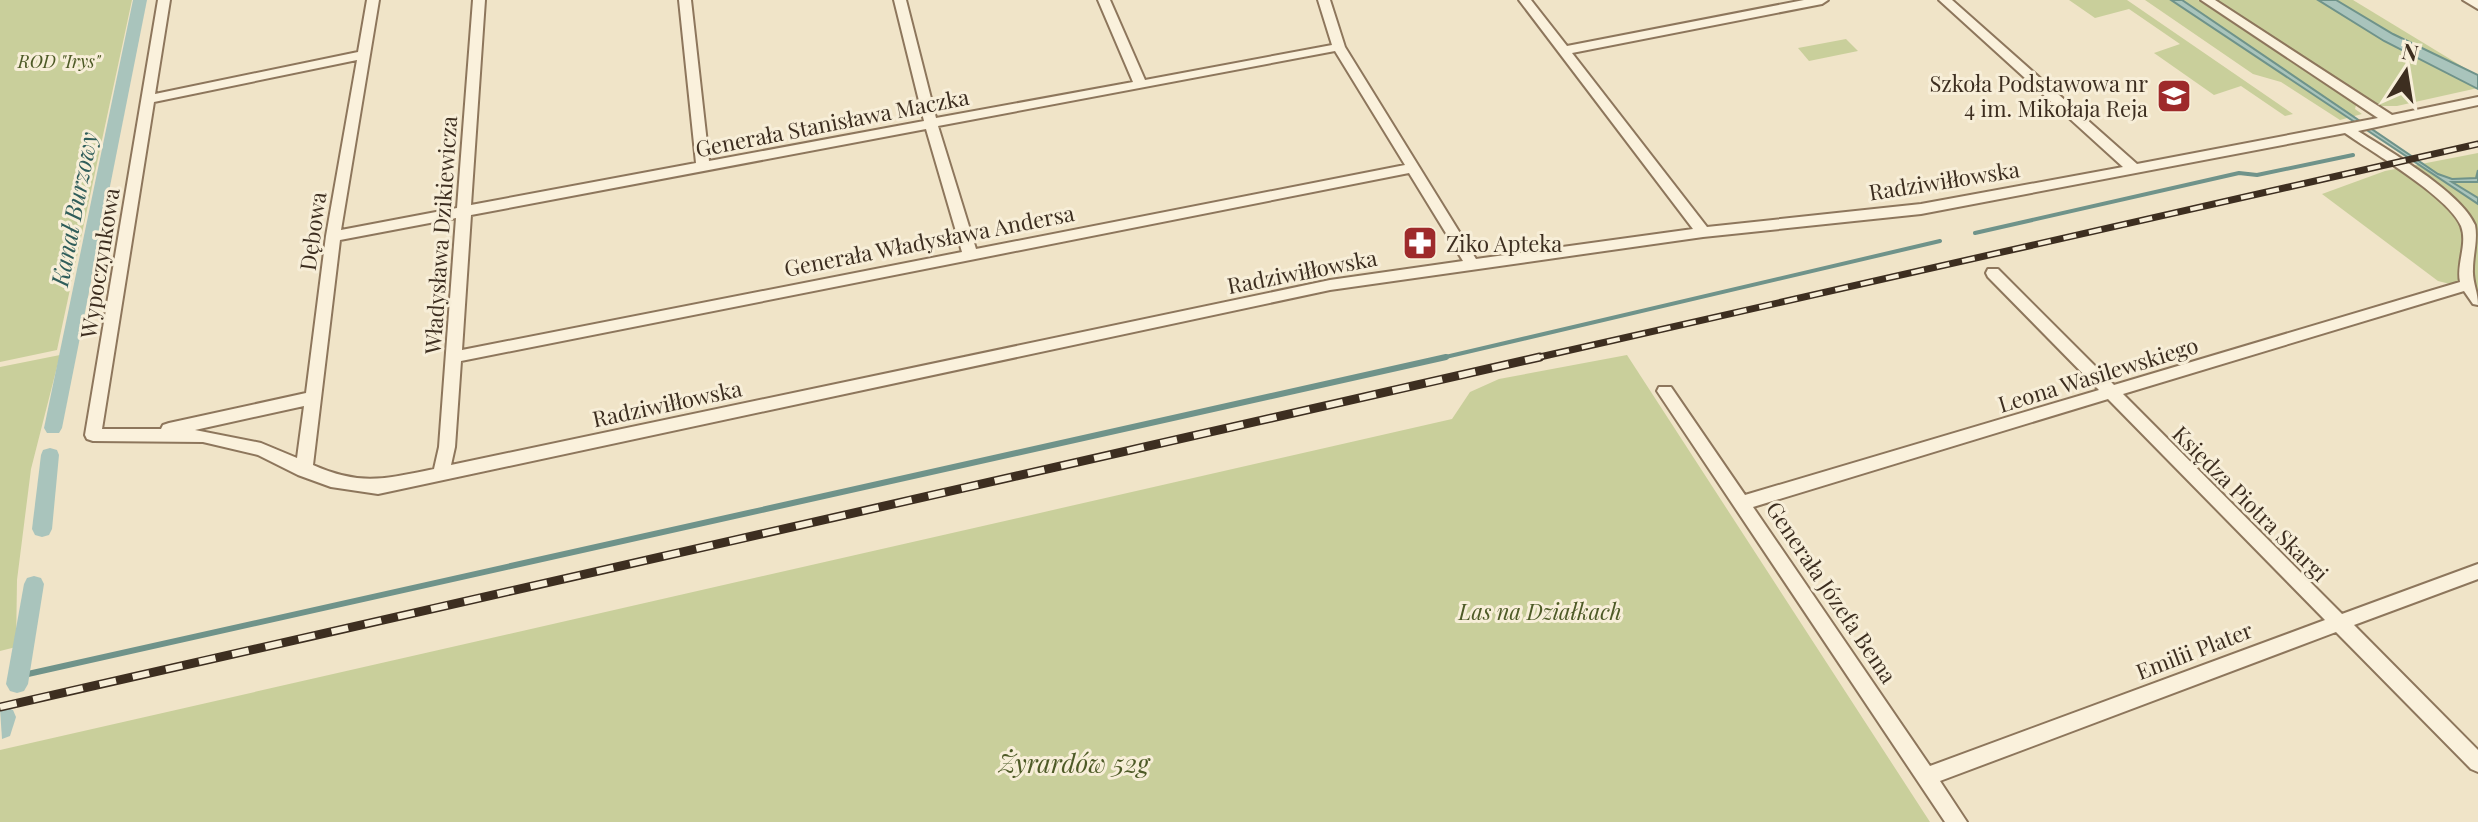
<svg xmlns="http://www.w3.org/2000/svg" width="2478" height="822" viewBox="0 0 2478 822" font-family="'Playfair Display',serif">
  <rect width="100%" height="100%" fill="#f0e4c8"/>
  <g fill="#c9cf9b">
    <polygon points="0,0 132,0 57,350 0,362"/>
    <polygon points="2069,0 2127,0 2293,114 2285,116 2241,86 2214,95 2154,53 2180,44 2129,9 2095,18"/>
    <polygon points="2145,0 2198,0 2356,105 2355,109 2362,114 2340,120 2281,82 2253,74"/>
    <polygon points="2216,0 2353,0 2478,76 2478,88 2397,106 2380,106"/>
    <polygon points="1846,39 1858,51 1809,61 1798,48"/>
    <polygon points="2478,153 2478,291 2438,281 2322,194 2385,171"/>
    <polygon points="60,355 31,469 17,580 16,647 0,651 0,367"/>
    <polygon points="1627,355 1930,822 0,822 0,750 1452,419 1470,392 1499,379"/>
  </g>
  <g fill="#a9c4bc" stroke="#6f938a" stroke-width="2">
    <polygon points="2171,0 2182,0 2438,174 2452,179 2476,178 2478,170 2478,182 2452,182 2478,198 2478,204"/>
    <polygon points="2318,0 2336,0 2393,34 2478,75 2478,89 2384,41"/>
  </g>
  <g fill="none" stroke-linecap="round" stroke-linejoin="round">
    <g stroke="#6f938a" stroke-width="4">
      <polyline points="1975,233 2239,173 2257,175 2353,155"/>
      <polyline points="1437,359 1940,241"/>
    </g>
    <polyline stroke="#6f938a" stroke-width="6" points="19,676 1446,357"/>
    <g fill="#a9c4bc" fill-rule="evenodd">
      <polygon points="133,0 147,0 62,428 59,433 47,433 44,428"/>
      <polygon points="50,448 57,450 59,455 52,529 49,535 42,537 35,535 32,529 41,455 43,450"/>
      <polygon points="34,576 41,578 44,584 28,684 24,691 17,693 10,691 6,684 24,584 27,578"/>
      <polygon points="5,707 13,710 16,717 10,736 2,739 0,709"/>
    </g>
    <g stroke="#8d765c" stroke-width="4">
      <g id="minor">
        <path d="M 158,0 L 170,0 L 155,94 L 358,52 L 367,0 L 379,0 L 341,230 L 457,208 L 473,0 L 485,0 L 471,205 L 696,163 L 679,0 L 691,0 L 709,161 L 924,121 L 894,0 L 906,0 L 936,118 L 1133,82 L 1098,0 L 1110,0 L 1145,80 L 1332,45 L 1318,0 L 1330,0 L 1345,47 L 1476,259 L 1693,229 L 1519,0 L 1531,0 L 1567,46 L 1804,0 L 1828,0 L 1822,4 L 1572,53 L 1707,227 L 1921,204 L 2123,167 L 1939,0 L 1952,0 L 2137,164 L 2378,118 L 2201,0 L 2215,0 L 2392,115 L 2478,97 L 2478,105 L 2358,131 C 2389,151 2461,192 2475,225 C 2478,240 2473,254 2473,269 C 2472,281 2478,292 2478,305 L 2473,304 L 2464,291 L 2123,394 L 2342,614 L 2478,564 L 2478,579 L 2354,625 L 2478,750 L 2478,772 L 2471,769 L 2336,632 L 1940,781 L 1967,822 L 1945,822 L 1657,391 L 1659,387 L 1671,387 L 1745,495 L 2099,390 L 1988,277 L 1986,273 L 1988,269 L 1998,269 L 2114,385 L 2460,282 C 2456,264 2468,244 2461,226 C 2449,197 2372,152 2345,133 L 1921,214 L 1703,237 L 1330,290 L 378,494 L 331,487 L 298,475 L 258,455 L 203,442 L 93,441 L 87,439 L 85,435 ZM 1335,51 L 1405,165 L 976,249 L 938,126 ZM 357,60 L 326,236 L 306,393 L 169,423 L 163,425 L 161,429 L 102,429 L 154,102 ZM 926,129 L 962,252 L 462,350 L 471,215 ZM 1409,173 L 1463,261 L 1330,280 L 451,465 L 455,447 L 461,361 ZM 456,218 L 439,447 L 434,469 C 385,479 360,486 313,465 L 340,240 ZM 2108,399 L 2325,620 L 1930,766 L 1753,507 ZM 304,406 L 297,458 L 261,443 L 195,430 Z"/>
        <polygon points="2463,0 2478,0 2478,9"/>
      </g>
    </g>
    <use href="#minor" fill="#faf1dc" fill-rule="evenodd"/>
    <g stroke="#3d2e20" stroke-width="7">
      <polyline id="rail-far1" points="1531,359 2478,144"/>
    </g>
    <g stroke="#3d2e20" stroke-width="9">
      <polyline id="rail" points="0,707 1540,357"/>
    </g>
    <use href="#rail-far1" stroke="#f7eed8" stroke-width="4" stroke-dasharray="13" stroke-linecap="butt"/>
    <use href="#rail" stroke="#f7eed8" stroke-width="6" stroke-dasharray="17" stroke-linecap="butt"/>
  </g>
  <defs>
    <g id="school-square" transform="scale(1.8)"><rect x="-9" y="-9" width="18" height="18" rx="4" fill="#9e2a2b" stroke="#f7eed8"/><path d="M0-5L7-2L0 1L-7-2ZM-4 1L0 2.5L4 1V4Q0 6-4 4Z" fill="#fff"/></g>
    <g id="pharmacy-square" transform="scale(1.8)"><rect x="-9" y="-9" width="18" height="18" rx="4" fill="#9e2a2b" stroke="#f7eed8"/><path d="M-2-6h4v4h4v4h-4v4h-4v-4h-4v-4h4Z" fill="#fff"/></g>
  </defs>
  <g fill-rule="evenodd">
    <use href="#school-square" x="2174" y="96"/>
    <use href="#pharmacy-square" x="1420" y="243"/>
  </g>
  <g text-anchor="middle" dominant-baseline="central" stroke-width="6" stroke-linejoin="round" paint-order="stroke">
    <g font-size="18" font-style="italic" fill="#4d5a26" stroke="#f7eed8">
      <text x="59" y="61">ROD "Irys"</text>
    </g>
    <g font-size="22" fill="#3d2e20" stroke="#f7eed8" text-anchor="end">
      <text x="2148" y="83">Szkoła Podstawowa nr<tspan x="2148" dy="25">4 im. Mikołaja Reja</tspan></text>
      <text x="1446" y="243" text-anchor="start">Ziko Apteka</text>
    </g>
    <g font-size="22" fill="#3d2e20" stroke="#f7eed8">
      <text transform="translate(832 122) rotate(-11)">Generała Stanisława Maczka</text>
      <text transform="translate(1944 180) rotate(-9)">Radziwiłłowska</text>
      <text transform="translate(312 231) rotate(-82)">Dębowa</text>
      <text transform="translate(440 235) rotate(-86)">Władysława Dzikiewicza</text>
      <text transform="translate(929 240) rotate(-11)">Generała Władysława Andersa</text>
      <text transform="translate(99 263) rotate(-81)">Wypoczynkowa</text>
      <text transform="translate(1302 271) rotate(-11)">Radziwiłłowska</text>
      <text transform="translate(2098 374) rotate(-17)">Leona Wasilewskiego</text>
      <text transform="translate(667 403) rotate(-12)">Radziwiłłowska</text>
      <text transform="translate(2251 503) rotate(45)">Księdza Piotra Skargi</text>
      <text transform="translate(1832 592) rotate(56)">Generała Józefa Bema</text>
      <text transform="translate(2194 650) rotate(-21)">Emilii Plater</text>
    </g>
    <g font-size="22" font-style="italic" fill="#4d5a26" stroke="#f7eed8">
      <text x="1540" y="611">Las na Działkach</text>
    </g>
    <g font-size="24" font-style="italic" fill="#2f5d5a" stroke="#f7eed8">
      <text transform="translate(73 209) rotate(-79)">Kanał Burzowy</text>
    </g>
    <g font-size="26" font-style="italic" fill="#4d5a26" stroke="#f7eed8">
      <text x="1074" y="762">Żyrardów 52g</text>
    </g>
  </g>
  <g transform="translate(2406 72) rotate(12)" stroke="#f7eed8" stroke-width="6" paint-order="stroke">
  <path d="M0-6L14 30L0 20L-14 30Z" fill="#3d2e20"/>
  <text y="-12" font-size="22" font-weight="bold" text-anchor="middle" fill="#3d2e20">N</text>
  </g>
</svg>
